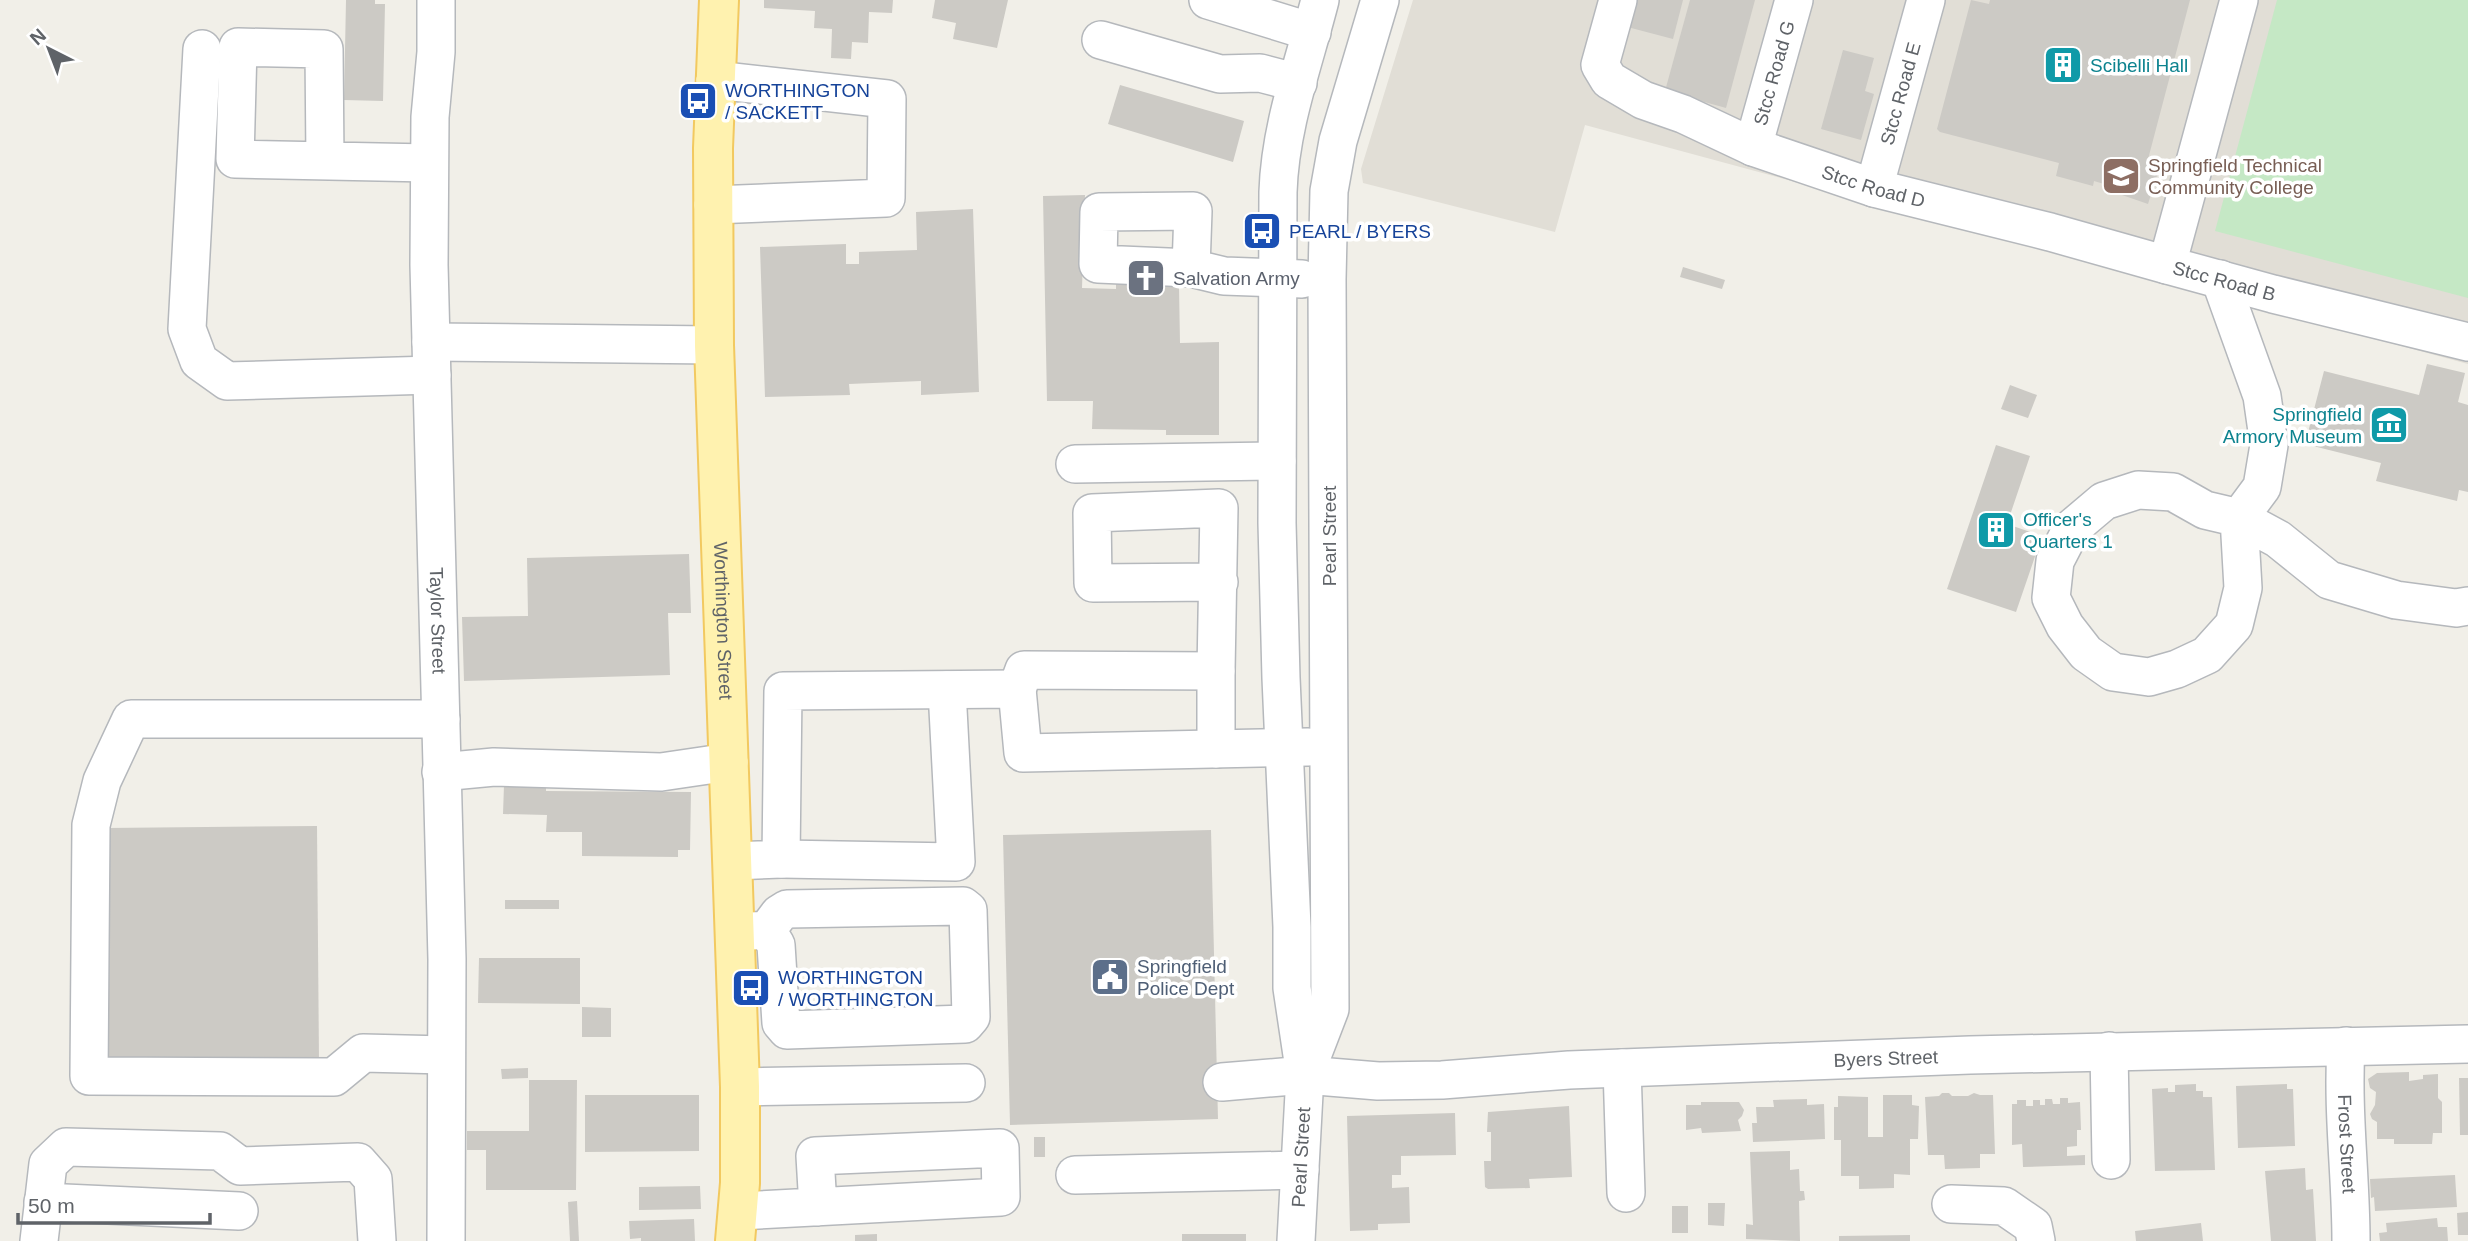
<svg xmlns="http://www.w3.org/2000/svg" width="2468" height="1241" viewBox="0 0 2468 1241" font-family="Arial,sans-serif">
  <rect width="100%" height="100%" fill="#f1efe8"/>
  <polygon fill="#e1ded6" points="1413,0 2468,0 2468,364 1585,125 1555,232 1363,183 1361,169"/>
  <polygon fill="#c5e8c5" points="2277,0 2468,0 2468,298 2215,231"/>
  <g fill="#cccac5">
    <polygon points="346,0 375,0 375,4 385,4 383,101 344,100"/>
    <polygon points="764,0 893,0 892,13 869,12 868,43 852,42 851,59 831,58 832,29 814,28 815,11 764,8"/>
    <polygon points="935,0 1008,0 997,48 953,39 956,23 932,18"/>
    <polygon points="1622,0 1683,0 1673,39 1616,24"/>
    <polygon points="1690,0 1755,0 1726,108 1665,91"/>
    <polygon points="1971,0 1989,4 1990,0 2190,0 2147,163 2160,166 2148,204 2122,195 2124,190 2094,181 2093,186 2056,176 2059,163 1940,132 1937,129"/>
    <polygon points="1843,50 1874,58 1865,91 1874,94 1861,140 1821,129"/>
    <polygon points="1120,85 1244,121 1233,162 1108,124"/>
    <polygon points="1085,195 1082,288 1116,289 1116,282 1128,282 1128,287 1179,286 1180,343 1219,342 1219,435 1166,435 1166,430 1092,429 1093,401 1047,401 1043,196"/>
    <polygon points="973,209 979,392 921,395 921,381 849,384 850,395 765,397 760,247 846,244 846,264 859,264 859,252 917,250 916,212"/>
    <polygon points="1683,267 1725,280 1722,289 1680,277"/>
    <polygon points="2427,364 2465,373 2458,402 2468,405 2468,492 2459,490 2457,501 2376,481 2381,463 2305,444 2324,371 2419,395"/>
    <polygon points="2010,385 2037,395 2028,418 2001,409"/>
    <polygon points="1996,445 2030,456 2007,524 2042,536 2016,612 1947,589"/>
    <polygon points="689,554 691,613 668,613 670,675 464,681 462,617 528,616 527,558"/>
    <polygon points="504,785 546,785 546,791 691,792 690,850 678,850 678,857 582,856 582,832 546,832 547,815 503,814"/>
    <polygon points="317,826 319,1062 108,1063 106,828"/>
    <polygon points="1211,830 1218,1119 1010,1125 1003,835"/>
    <rect x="505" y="900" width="54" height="9"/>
    <polygon points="479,958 580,958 580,1004 478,1003"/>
    <polygon points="582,1007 611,1008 611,1037 582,1037"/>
    <polygon points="528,1068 528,1078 502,1079 501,1069"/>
    <polygon points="2409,1072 2409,1081 2423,1079 2423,1075 2438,1074 2438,1098 2442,1102 2442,1133 2433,1133 2432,1144 2394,1144 2394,1139 2377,1139 2377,1122 2372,1119 2370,1114 2375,1105 2376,1092 2370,1088 2368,1079 2377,1073"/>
    <polygon points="2459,1078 2468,1078 2468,1135 2460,1135"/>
    <polygon points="529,1080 577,1080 576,1190 486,1190 486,1150 467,1150 467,1131 529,1131"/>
    <polygon points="2196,1084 2196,1091 2203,1091 2203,1097 2212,1097 2215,1170 2155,1171 2152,1089 2168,1088 2168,1092 2175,1092 2175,1085"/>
    <polygon points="2287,1084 2287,1089 2293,1089 2295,1146 2238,1148 2236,1086"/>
    <polygon points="1942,1093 1949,1093 1952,1096 1968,1096 1974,1093 1980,1095 1993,1095 1995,1154 1980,1154 1980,1168 1945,1169 1944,1155 1928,1155 1925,1097 1939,1096"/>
    <polygon points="585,1095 699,1095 699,1151 585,1152"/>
    <polygon points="1883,1095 1912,1095 1912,1105 1919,1106 1918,1139 1910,1139 1910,1175 1894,1174 1894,1188 1859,1189 1859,1176 1841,1176 1841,1140 1834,1140 1834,1107 1838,1107 1838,1096 1868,1097 1868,1137 1883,1137"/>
    <polygon points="2060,1098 2068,1098 2068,1103 2080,1102 2081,1130 2077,1130 2077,1146 2067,1147 2067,1156 2085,1155 2085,1165 2023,1167 2022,1144 2012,1145 2012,1104 2017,1104 2017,1100 2026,1100 2026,1106 2033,1106 2033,1100 2040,1100 2040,1105 2045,1105 2045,1099 2052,1099 2053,1104 2060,1104"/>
    <polygon points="1807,1099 1807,1105 1824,1104 1825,1139 1753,1142 1752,1123 1757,1123 1756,1107 1774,1107 1773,1100"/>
    <polygon points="1701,1102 1739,1102 1744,1110 1742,1116 1738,1120 1741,1131 1702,1133 1701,1128 1686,1130 1686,1105 1701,1105"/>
    <polygon points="1569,1106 1572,1177 1529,1179 1530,1188 1488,1189 1485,1187 1484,1161 1491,1161 1491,1132 1487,1132 1488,1112"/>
    <polygon points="1455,1113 1456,1155 1401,1156 1401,1175 1392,1175 1392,1188 1409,1187 1410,1223 1378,1224 1378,1230 1350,1231 1347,1116"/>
    <rect x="1034" y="1137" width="11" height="20"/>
    <polygon points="1790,1151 1790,1170 1799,1169 1800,1191 1804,1191 1805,1200 1799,1201 1800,1241 1746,1239 1746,1224 1753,1225 1750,1152"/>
    <polygon points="2305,1168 2306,1190 2313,1189 2316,1241 2271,1241 2265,1171"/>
    <polygon points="2455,1175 2457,1207 2375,1211 2374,1197 2371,1198 2370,1179"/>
    <polygon points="700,1186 701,1209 639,1210 639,1187"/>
    <polygon points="577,1201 579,1241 570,1241 568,1202"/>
    <polygon points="1708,1203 1725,1203 1724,1226 1708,1225"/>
    <rect x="1672" y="1206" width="16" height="27"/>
    <polygon points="2468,1212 2468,1235 2458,1235 2457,1213"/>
    <polygon points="2437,1218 2438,1227 2447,1227 2448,1241 2380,1241 2379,1233 2387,1232 2386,1223"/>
    <polygon points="694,1219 695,1241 641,1241 641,1238 630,1239 629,1221"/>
    <polygon points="2201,1223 2203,1241 2136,1241 2135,1231"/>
    <polygon points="877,1234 877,1241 855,1241 855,1235"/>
    <rect x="1182" y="1234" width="64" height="7"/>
    <polygon points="1910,1235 1910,1241 1839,1241 1839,1236"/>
  </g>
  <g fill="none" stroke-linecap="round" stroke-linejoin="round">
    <g stroke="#b5b8bc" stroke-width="40">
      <g id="minor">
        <path id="s1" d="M 436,0 L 436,52 L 430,117 L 429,265 L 447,959 L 446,1241"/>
        <polyline points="1208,0 1312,32"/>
        <path id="s2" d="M 1618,0 L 1600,65 L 1609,80 L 1643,100 L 1683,114 L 1753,147 L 1874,188 L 2050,232 L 2167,265"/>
        <path id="s3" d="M 2239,0 L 2167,265 L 2273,294 L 2468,342"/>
        <polyline points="1101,40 1220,74 1260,73 1298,83"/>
        <polyline points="202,49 187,329 199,361 227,381 432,375"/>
        <path id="s4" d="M 1753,147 L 1794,0"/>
        <polyline points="325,161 324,49 238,47 235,159 429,163"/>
        <path id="s5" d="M 1874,188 L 1926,0"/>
        <polyline points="713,205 886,198 887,99 715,80"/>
        <polyline points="1191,268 1193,211 1099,212 1098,264 1191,268 1224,276 1302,279"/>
        <polyline points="2220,279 2262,396 2269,445 2262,487 2239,518 2205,510 2173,492 2138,490 2104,501 2072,528 2055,561 2051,598 2065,626 2086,653 2113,672 2149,677 2177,669 2207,655 2234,625 2243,588 2239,518 2278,539 2329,580 2396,600 2456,608 2468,606"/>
        <polyline points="431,342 714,345"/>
        <polyline points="1075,464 1277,461"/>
        <polyline points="1216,671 1216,749"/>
        <polyline points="1017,689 1024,670 1216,671 1219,508 1092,513 1093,583 1219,582"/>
        <polyline points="441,719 131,719 102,781 91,825 89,1076 334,1077 363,1053 446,1055"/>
        <polyline points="441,772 494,767 661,772 729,762"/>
        <polyline points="781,859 956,862 947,690"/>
        <polyline points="733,861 781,859 783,691 1017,689 1023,753 1308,747"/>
        <polyline points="735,932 767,930 779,914 787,909 963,906 968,910 971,1017 965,1024 787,1030 781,1023 776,945 767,930"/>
        <path id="s6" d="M 2346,1046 C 2342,1112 2351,1176 2351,1241"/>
        <polyline points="2109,1051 2111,1160"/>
        <polyline points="1622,1068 1626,1193"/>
        <polyline points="1305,1074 1330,1009 1327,279 1329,191 1338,141 1380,0"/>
        <path id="s7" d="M 1222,1082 L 1305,1075 L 1378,1081 L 1442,1080 L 1569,1070 L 1970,1055 L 2468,1044"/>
        <polyline points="740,1087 966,1083"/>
        <polyline points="1075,1175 1300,1170"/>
        <polyline points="43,1202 239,1211"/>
        <polyline points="1951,1204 2004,1206 2033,1226 2036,1241"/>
        <polyline points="739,1211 1001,1197 1000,1148 815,1156 818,1207"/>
        <polyline points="39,1241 48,1164 66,1147 220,1151 240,1166 358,1162 373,1179 377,1241"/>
        <path id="s8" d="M 1296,1241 L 1305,1075 L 1292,988 L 1292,927 L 1281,678 L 1277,523 L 1278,192 C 1280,126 1304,63 1320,0"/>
      </g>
    </g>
    <g stroke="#f2c960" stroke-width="42">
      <g id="major">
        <path id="s9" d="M 719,0 L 713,148 L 714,345 L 740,1087 L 740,1183 L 735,1241"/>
      </g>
    </g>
    <use href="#minor" stroke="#fff" stroke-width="37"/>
    <use href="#major" stroke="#fff2af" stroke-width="38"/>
  </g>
  <defs>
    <g id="building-square" transform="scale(2.0125)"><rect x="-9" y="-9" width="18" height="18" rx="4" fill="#0f9aa8" stroke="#fff"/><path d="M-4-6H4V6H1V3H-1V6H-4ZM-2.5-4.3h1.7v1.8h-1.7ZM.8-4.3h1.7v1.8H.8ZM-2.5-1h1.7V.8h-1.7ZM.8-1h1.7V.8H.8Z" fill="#fff"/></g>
    <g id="bus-square" transform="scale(2.0125)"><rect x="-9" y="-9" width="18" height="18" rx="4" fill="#1a4fb4" stroke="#fff"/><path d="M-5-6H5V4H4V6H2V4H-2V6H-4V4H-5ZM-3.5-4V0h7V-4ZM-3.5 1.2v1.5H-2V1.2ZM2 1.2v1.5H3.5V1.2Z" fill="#fff"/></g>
    <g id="university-square" transform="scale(2.0125)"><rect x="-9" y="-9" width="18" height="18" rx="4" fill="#8d6e63" stroke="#fff"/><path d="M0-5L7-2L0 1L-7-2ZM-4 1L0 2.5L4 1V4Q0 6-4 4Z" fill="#fff"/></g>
    <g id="church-square" transform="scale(2.0125)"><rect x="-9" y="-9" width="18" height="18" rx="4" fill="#6b7280" stroke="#fff"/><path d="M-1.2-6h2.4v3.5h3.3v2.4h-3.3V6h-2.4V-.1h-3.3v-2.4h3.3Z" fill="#fff"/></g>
    <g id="museum-square" transform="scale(2.0125)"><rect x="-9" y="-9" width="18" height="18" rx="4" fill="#0f9aa8" stroke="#fff"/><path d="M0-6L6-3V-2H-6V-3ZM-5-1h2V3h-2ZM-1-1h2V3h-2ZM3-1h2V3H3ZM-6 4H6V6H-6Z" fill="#fff"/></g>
    <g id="civic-square" transform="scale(2.0125)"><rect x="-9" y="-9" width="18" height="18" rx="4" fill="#5c6f8a" stroke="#fff"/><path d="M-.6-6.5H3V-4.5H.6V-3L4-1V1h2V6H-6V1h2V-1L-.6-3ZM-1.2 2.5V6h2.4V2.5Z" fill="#fff"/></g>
  </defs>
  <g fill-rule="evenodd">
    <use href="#building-square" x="2063" y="65"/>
    <use href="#bus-square" x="698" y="101"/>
    <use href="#university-square" x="2121" y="176"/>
    <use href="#bus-square" x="1262" y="231"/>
    <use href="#church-square" x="1146" y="278"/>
    <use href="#museum-square" x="2389" y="425"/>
    <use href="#building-square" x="1996" y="530"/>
    <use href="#civic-square" x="1110" y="977"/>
    <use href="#bus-square" x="751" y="988"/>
  </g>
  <g text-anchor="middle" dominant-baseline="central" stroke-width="7" stroke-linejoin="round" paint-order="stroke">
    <g font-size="19" fill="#0d838f" stroke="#fff" text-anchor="start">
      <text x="2090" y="65">Scibelli Hall</text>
      <text x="2362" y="414" text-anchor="end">Springfield<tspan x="2362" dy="22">Armory Museum</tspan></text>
      <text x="2023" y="519">Officer's<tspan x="2023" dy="22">Quarters 1</tspan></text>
    </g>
    <g font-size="19" fill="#5f6368" stroke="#fff">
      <text stroke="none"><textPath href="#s4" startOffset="77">Stcc Road G</textPath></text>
      <text stroke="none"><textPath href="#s5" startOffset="98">Stcc Road E</textPath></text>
      <text stroke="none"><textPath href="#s2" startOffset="371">Stcc Road D</textPath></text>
      <text stroke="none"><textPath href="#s3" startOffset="334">Stcc Road B</textPath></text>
      <text transform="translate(1329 536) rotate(-90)">Pearl Street</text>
      <text stroke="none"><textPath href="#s1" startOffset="621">Taylor Street</textPath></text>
      <text stroke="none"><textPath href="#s9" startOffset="621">Worthington Street</textPath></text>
      <text stroke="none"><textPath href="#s7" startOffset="665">Byers Street</textPath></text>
      <text stroke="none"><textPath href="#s6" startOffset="98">Frost Street</textPath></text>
      <text stroke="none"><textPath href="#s8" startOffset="84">Pearl Street</textPath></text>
    </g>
    <g font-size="19" fill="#164399" stroke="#fff" text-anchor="start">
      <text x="725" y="90">WORTHINGTON<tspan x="725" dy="22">/ SACKETT</tspan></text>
      <text x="1289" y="231">PEARL / BYERS</text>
      <text x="778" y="977">WORTHINGTON<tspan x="778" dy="22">/ WORTHINGTON</tspan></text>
    </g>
    <g font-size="19" fill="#785e54" stroke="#fff" text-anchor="start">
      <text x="2148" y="165">Springfield Technical<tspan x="2148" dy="22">Community College</tspan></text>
    </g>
    <g font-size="19" fill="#5b616d" stroke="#fff" text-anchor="start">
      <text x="1173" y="278">Salvation Army</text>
    </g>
    <g font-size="19" fill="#4e5e75" stroke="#fff" text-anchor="start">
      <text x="1137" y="966">Springfield<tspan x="1137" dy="22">Police Dept</tspan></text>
    </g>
  </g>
  <g transform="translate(49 49) rotate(318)" stroke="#ffffff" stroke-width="5" paint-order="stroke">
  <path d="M0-5L12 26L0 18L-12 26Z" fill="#5f6368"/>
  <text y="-10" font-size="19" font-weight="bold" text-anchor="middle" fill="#5f6368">N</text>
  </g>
  <path d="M18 1213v10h192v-10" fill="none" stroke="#5f6368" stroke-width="3.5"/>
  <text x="28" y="1213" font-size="21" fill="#5f6368" stroke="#ffffff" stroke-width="5" paint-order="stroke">50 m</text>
</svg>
